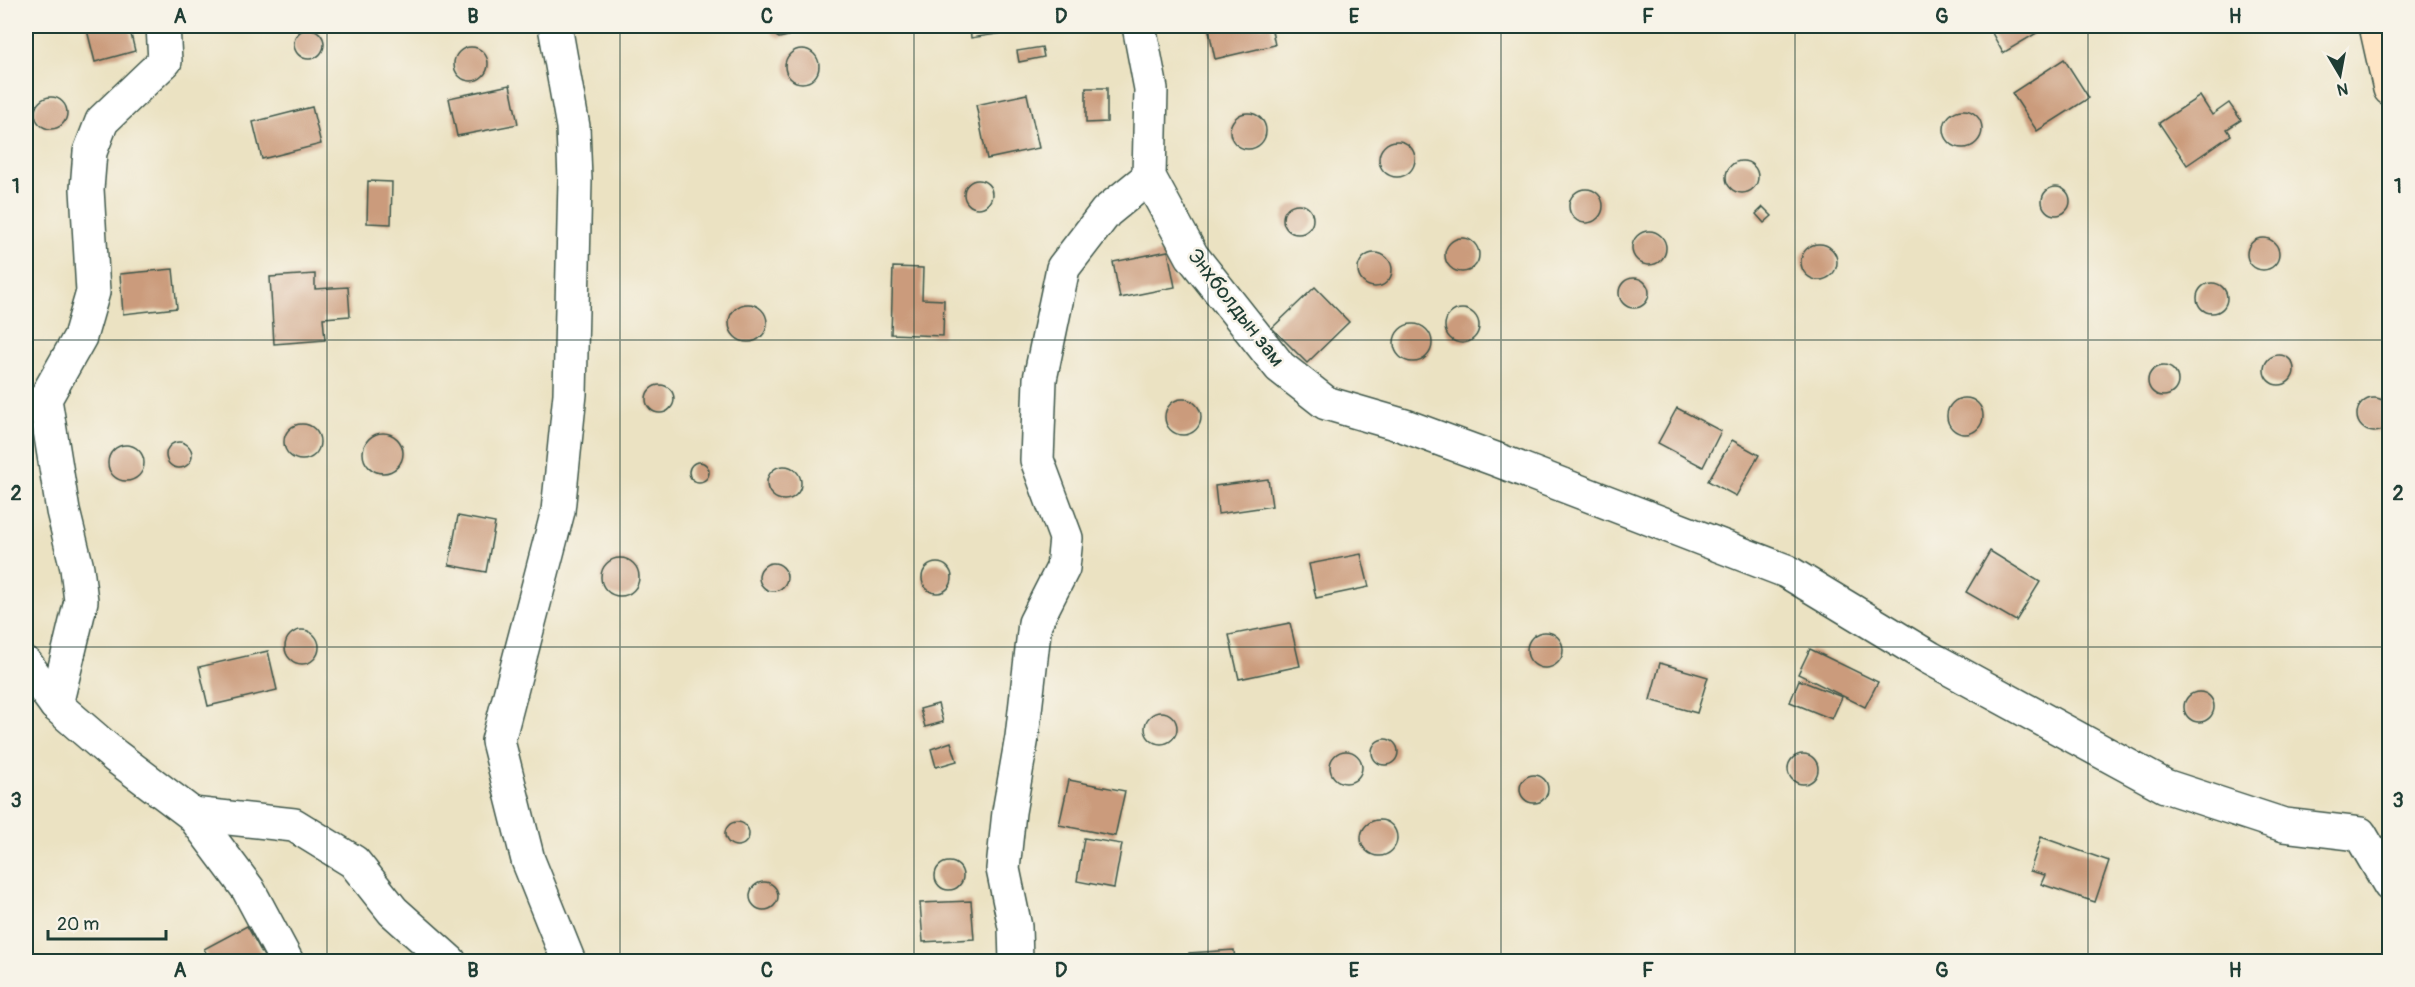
<svg xmlns="http://www.w3.org/2000/svg" width="2415" height="987" viewBox="0 0 2415 987" font-family="Pangolin,sans-serif">
  <rect width="100%" height="100%" fill="#f7f3e8"/>
  <filter id="ink" filterUnits="userSpaceOnUse"><feTurbulence type="fractalNoise" baseFrequency=".0167" numOctaves="2"/><feDisplacementMap in="SourceGraphic" scale="12" xChannelSelector="R" yChannelSelector="G"/><feConvolveMatrix kernelMatrix="1 2 1 2 8 2 1 2 1" color-interpolation-filters="sRGB"/></filter>
  <filter id="wash" filterUnits="userSpaceOnUse"><feTurbulence type="fractalNoise" baseFrequency=".008" numOctaves="4" result="noise"/><feDisplacementMap in="SourceGraphic" scale="24" xChannelSelector="R" yChannelSelector="G"/><feGaussianBlur stdDeviation="1.35" result="paint"/><feColorMatrix in="noise" values="0 0 0 0 0 0 0 0 0 0 0 0 0 0 0 0 0 1.4 0 .05"/><feComposite in="paint" operator="in"/></filter>
  <g filter="url(#wash)">
    <rect width="100%" height="100%" fill="#ebe2c2"/>
    <g id="blocks">
      <g fill="#cb9b7b">
        <polygon points="86,26 129,26 135,51 95,62"/>
        <polygon points="768,26 795,26 794,30 788,36 779,38 772,34"/>
        <polygon points="970,26 1043,26 1043,27 971,38"/>
        <polygon points="1208,26 1271,26 1275,45 1215,59"/>
        <polygon points="2000,26 2044,26 2045,28 2003,53 1991,31"/>
        <circle cx="309" cy="44" r="15"/>
        <polygon points="1042,47 1044,57 1019,62 1017,51"/>
        <circle cx="471" cy="64" r="17"/>
        <circle cx="802" cy="66" r="17"/>
        <polygon points="2064,59 2089,98 2037,131 2012,93"/>
        <polygon points="510,85 518,124 457,136 449,98"/>
        <polygon points="1086,88 1107,88 1107,122 1086,123"/>
        <polygon points="1027,94 1039,148 987,159 976,105"/>
        <polygon points="2200,96 2212,115 2229,103 2241,120 2227,129 2231,135 2187,165 2159,123"/>
        <circle cx="51" cy="113" r="16"/>
        <polygon points="312,107 321,144 262,159 253,122"/>
        <circle cx="1963" cy="129" r="19"/>
        <circle cx="1248" cy="131" r="18"/>
        <circle cx="1397" cy="159" r="18"/>
        <circle cx="1742" cy="177" r="16"/>
        <circle cx="978" cy="194" r="14"/>
        <polygon points="368,181 392,182 391,224 367,223"/>
        <circle cx="2056" cy="201" r="14"/>
        <circle cx="1586" cy="206" r="17"/>
        <circle cx="1298" cy="219" r="15"/>
        <polygon points="1763,207 1772,216 1764,223 1756,214"/>
        <circle cx="1649" cy="248" r="17"/>
        <circle cx="1462" cy="255" r="17"/>
        <circle cx="2263" cy="254" r="16"/>
        <circle cx="1819" cy="262" r="18"/>
        <polygon points="1168,251 1175,287 1120,298 1113,262"/>
        <circle cx="1375" cy="270" r="17"/>
        <polygon points="893,267 923,268 922,299 944,300 943,336 891,334"/>
        <polygon points="173,269 177,308 123,314 120,274"/>
        <polygon points="315,274 315,289 348,287 350,316 323,318 325,340 274,344 270,277"/>
        <circle cx="1634" cy="293" r="15"/>
        <circle cx="2212" cy="298" r="15"/>
        <polygon points="1315,287 1349,322 1307,363 1272,328"/>
        <circle cx="748" cy="323" r="19"/>
        <circle cx="1462" cy="326" r="17"/>
        <circle cx="1413" cy="343" r="19"/>
        <circle cx="2279" cy="370" r="15"/>
        <circle cx="2163" cy="381" r="15"/>
        <circle cx="660" cy="399" r="14"/>
        <circle cx="2374" cy="415" r="17"/>
        <circle cx="1965" cy="416" r="18"/>
        <circle cx="1183" cy="417" r="18"/>
        <polygon points="1677,408 1721,431 1703,467 1658,443"/>
        <circle cx="302" cy="442" r="18"/>
        <circle cx="383" cy="453" r="20"/>
        <polygon points="1732,440 1759,455 1736,496 1708,481"/>
        <circle cx="179" cy="455" r="13"/>
        <circle cx="126" cy="463" r="18"/>
        <circle cx="699" cy="472" r="10"/>
        <circle cx="784" cy="483" r="17"/>
        <polygon points="1268,479 1272,506 1218,514 1215,486"/>
        <polygon points="458,516 495,523 486,572 449,565"/>
        <polygon points="1990,551 2040,582 2016,621 1966,592"/>
        <polygon points="1361,554 1369,587 1316,598 1309,564"/>
        <circle cx="620" cy="577" r="19"/>
        <circle cx="773" cy="577" r="14"/>
        <circle cx="937" cy="578" r="15"/>
        <polygon points="1290,623 1300,666 1239,679 1229,635"/>
        <circle cx="302" cy="647" r="17"/>
        <circle cx="1545" cy="650" r="18"/>
        <polygon points="1810,649 1878,682 1865,707 1798,674"/>
        <polygon points="268,651 277,690 208,706 199,667"/>
        <polygon points="1660,663 1708,677 1697,713 1650,700"/>
        <polygon points="1799,680 1842,697 1832,719 1790,702"/>
        <circle cx="2199" cy="707" r="15"/>
        <polygon points="938,704 943,722 925,727 920,709"/>
        <circle cx="1161" cy="728" r="16"/>
        <circle cx="1385" cy="752" r="13"/>
        <polygon points="951,742 957,761 936,767 931,749"/>
        <circle cx="1346" cy="767" r="16"/>
        <circle cx="1803" cy="769" r="15"/>
        <circle cx="1534" cy="789" r="14"/>
        <polygon points="1069,780 1125,791 1115,836 1059,825"/>
        <circle cx="1379" cy="838" r="18"/>
        <circle cx="737" cy="834" r="12"/>
        <polygon points="2041,837 2109,861 2095,902 2041,884 2045,875 2030,871"/>
        <polygon points="1084,838 1122,844 1114,888 1077,881"/>
        <circle cx="949" cy="876" r="14"/>
        <circle cx="764" cy="896" r="14"/>
        <polygon points="971,901 974,939 923,942 920,903"/>
        <polygon points="247,926 267,962 211,962 204,949"/>
        <polygon points="1234,950 1235,962 1189,962 1189,953"/>
      </g>
    </g>
  </g>
  <g filter="url(#ink)">
    <use href="#blocks" fill-opacity="0" stroke="#3e5649" stroke-width="1.5"/>
    <g fill="none" stroke-linecap="round" stroke-linejoin="round">
      <g stroke="#3e5649" stroke-width="36">
        <g id="street">
          <polyline points="555,26 573,127 575,180 570,394 558,511 498,741 528,860 569,962"/>
          <polyline points="1139,26 1151,89 1149,177 1192,256 1280,367 1326,403 1405,426 1495,459 1786,571 1930,658 2165,786 2284,825 2360,834 2390,885"/>
          <polyline points="26,664 56,705 115,756 192,814 248,889 287,962"/>
          <polyline points="56,705 81,601 77,568 63,511 45,399 80,337 93,292 87,189 90,152 102,121 165,61 163,26"/>
          <polyline points="192,814 294,825 354,862 393,911 450,962"/>
          <polyline points="1016,962 1015,927 1003,869 1009,812 1022,737 1035,623 1063,568 1066,538 1037,460 1040,379 1063,268 1106,212 1149,177"/>
        </g>
      </g>
      <g stroke="#3e5649" stroke-width="36">
        <polyline id="secondary" points="2376,26 2390,89"/>
      </g>
      <use href="#street" stroke="#fff" stroke-width="33"/>
      <use href="#secondary" stroke="#fee5c5" stroke-width="33"/>
    </g>
  </g>
  <path fill="none" stroke="#1f3d34" stroke-width="1.5" stroke-opacity="0.55" d="M 327,26 L 327,962M 620,26 L 620,962M 914,26 L 914,962M 1208,26 L 1208,962M 1501,26 L 1501,962M 1795,26 L 1795,962M 2088,26 L 2088,962M 26,340 L 2390,340M 26,647 L 2390,647"/>
  <g text-anchor="middle" dominant-baseline="central" stroke-width="5" stroke-linejoin="round" paint-order="stroke">
    <g font-size="21" fill="#1f3d34" stroke="#f7f3e8">
      <text transform="translate(1236 308) rotate(52)">Энхболдын зам</text>
    </g>
  </g>
  <rect width="2415" height="987" fill="none" stroke="#f7f3e8" stroke-width="66"/>
  <g transform="translate(2340 75) rotate(170)" stroke="#f7f3e8" stroke-width="4.5" paint-order="stroke">
  <path d="M0-4.5L10 22L0 15L-10 22Z" fill="#1f3d34"/>
  <text y="-9" font-size="16" font-weight="bold" text-anchor="middle" fill="#1f3d34">N</text>
  </g>
  <path d="M48 930v9h118v-9" fill="none" stroke="#1f3d34" stroke-width="3"/>
  <text x="57" y="930" font-size="18" fill="#1f3d34" stroke="#f7f3e8" stroke-width="4.5" paint-order="stroke">20 m</text>
  <rect x="33" y="33" width="2349" height="921" fill="none" stroke="#1f3d34" stroke-width="2"/>
  <g font-size="20" text-anchor="middle" font-weight="bold" fill="#1f3d34">
    <text x="180" y="23">A</text>
    <text x="473" y="23">B</text>
    <text x="767" y="23">C</text>
    <text x="1061" y="23">D</text>
    <text x="1354" y="23">E</text>
    <text x="1648" y="23">F</text>
    <text x="1942" y="23">G</text>
    <text x="2235" y="23">H</text>
    <text x="16" y="193">1</text>
    <text x="2398" y="193">1</text>
    <text x="16" y="500">2</text>
    <text x="2398" y="500">2</text>
    <text x="16" y="807">3</text>
    <text x="2398" y="807">3</text>
    <text x="180" y="977">A</text>
    <text x="473" y="977">B</text>
    <text x="767" y="977">C</text>
    <text x="1061" y="977">D</text>
    <text x="1354" y="977">E</text>
    <text x="1648" y="977">F</text>
    <text x="1942" y="977">G</text>
    <text x="2235" y="977">H</text>
  </g>
</svg>
